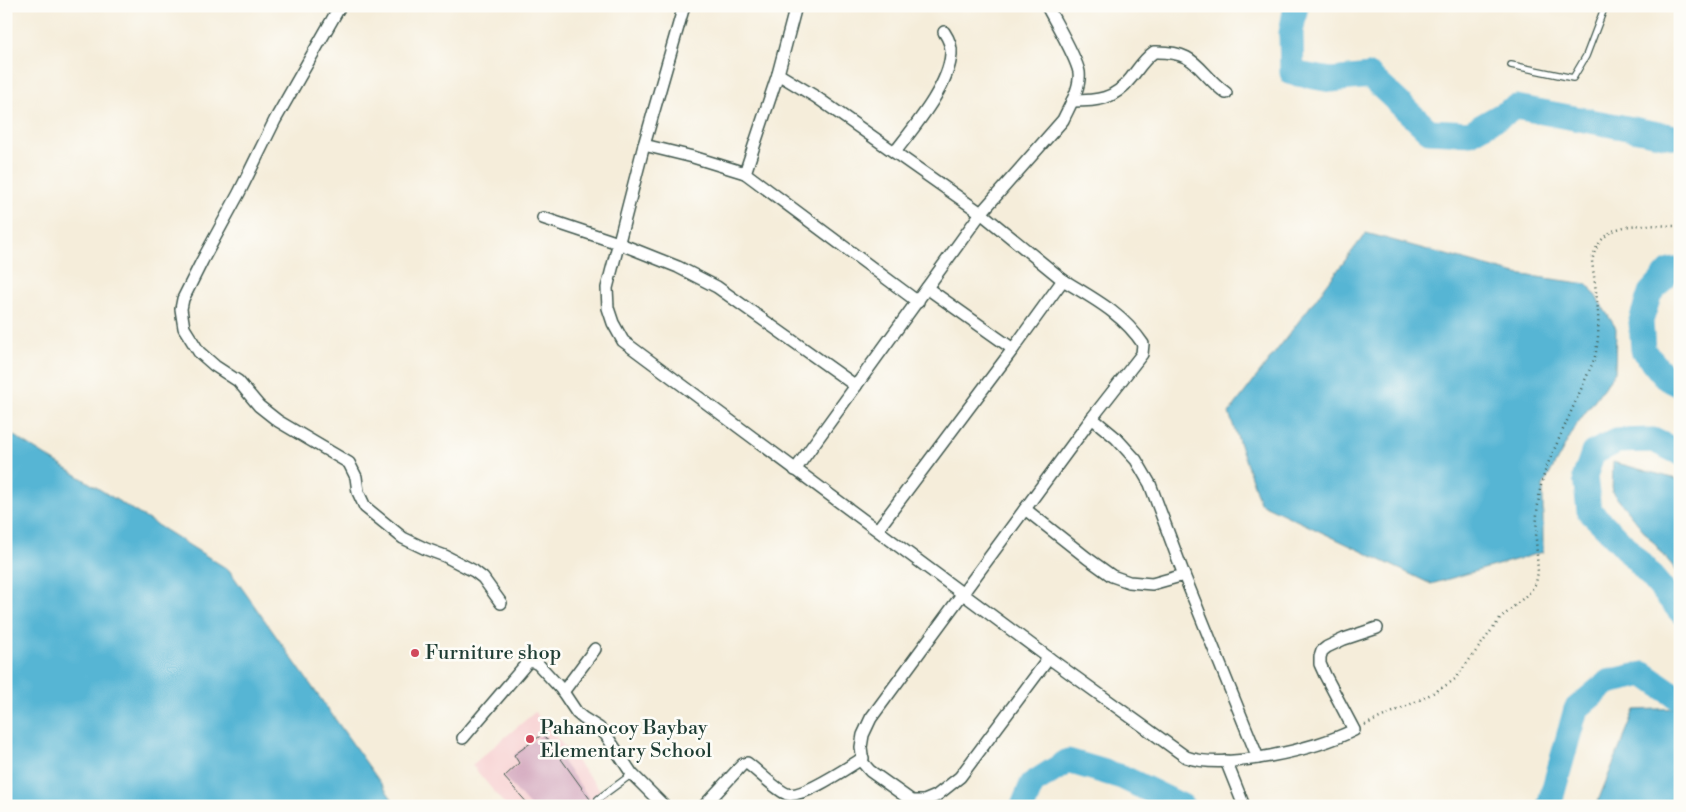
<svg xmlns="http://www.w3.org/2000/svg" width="1686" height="812" viewBox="0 0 1686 812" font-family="'Libre Bodoni',serif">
  <rect width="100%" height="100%" fill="#fdfcf7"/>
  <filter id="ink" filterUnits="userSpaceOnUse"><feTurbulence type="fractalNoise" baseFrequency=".02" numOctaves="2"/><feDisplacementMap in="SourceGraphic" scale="10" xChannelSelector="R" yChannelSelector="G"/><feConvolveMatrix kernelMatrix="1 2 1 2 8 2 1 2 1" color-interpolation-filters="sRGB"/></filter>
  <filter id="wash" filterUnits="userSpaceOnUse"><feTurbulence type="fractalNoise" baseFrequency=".0096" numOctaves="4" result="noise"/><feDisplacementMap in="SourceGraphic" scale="20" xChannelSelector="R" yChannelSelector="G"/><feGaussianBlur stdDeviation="1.12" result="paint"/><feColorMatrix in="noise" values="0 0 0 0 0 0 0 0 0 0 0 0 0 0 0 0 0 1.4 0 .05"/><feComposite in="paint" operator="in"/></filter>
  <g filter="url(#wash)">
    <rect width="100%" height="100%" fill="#f5edda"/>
    <polygon fill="#f7cfd0" points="535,712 614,806 506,806 472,765"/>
    <g fill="#56b5d4" stroke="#3a7984">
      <polygon points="1366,233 1516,274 1588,284 1616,328 1615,372 1577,424 1543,486 1543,552 1431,584 1260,503 1229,413"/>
      <polygon points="6,431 229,570 397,806 6,806"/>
      <polygon points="1613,462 1680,480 1680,575 1612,492"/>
      <polygon points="1680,708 1680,806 1596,806 1635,710"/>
    </g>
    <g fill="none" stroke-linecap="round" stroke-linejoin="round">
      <g stroke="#56b5d4" stroke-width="25">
        <polyline points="1296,6 1291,33 1292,73 1331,80 1370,76 1429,131 1470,133 1516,107 1680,138"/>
        <polyline points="1680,269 1670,271 1650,293 1641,321 1643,350 1666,378 1680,385"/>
        <path d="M 1680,453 L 1653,440 L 1617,441 L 1593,453 L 1585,476 L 1589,511 C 1622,541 1652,576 1680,611"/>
        <polyline points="1023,806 1032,784 1068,761 1122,777 1182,806"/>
        <polyline points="1549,806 1576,709 1608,682 1644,674 1677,697 1680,697"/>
      </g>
    </g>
    <g id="blocks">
      <polygon fill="#d2a4bb" points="543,734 595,806 530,806 504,777 519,763 514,755"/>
    </g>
  </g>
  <g filter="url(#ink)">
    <use href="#blocks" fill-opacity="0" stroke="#3f574d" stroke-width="1"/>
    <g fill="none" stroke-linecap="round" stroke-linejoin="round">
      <g stroke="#3f574d" stroke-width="8">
        <g id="service">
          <polyline points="1511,65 1573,78 1586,56 1605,6"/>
          <polyline points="598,799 632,774"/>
        </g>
      </g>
      <g stroke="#3f574d" stroke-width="14">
        <g id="minor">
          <polyline points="340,6 275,120 239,193 202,261 183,299 181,309 184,328 199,352 215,366 238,381 259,406 278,421 349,463 356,477 358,492 365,507 403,538 426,549 445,556 474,571 483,578 501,603"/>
          <path d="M 684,6 L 644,145 L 607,288 L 608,308 L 613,323 L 623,341 L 1049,658 L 1186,757 C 1226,771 1316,749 1354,730 L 1325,675 L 1320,664 L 1320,657 L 1322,651 L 1327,647 L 1344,639 L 1377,628"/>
          <polyline points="778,74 816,97 981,213 1063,280"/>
          <path d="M 1072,101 C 1097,101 1114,100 1131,78 C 1138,69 1144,59 1154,52 C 1199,51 1196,71 1226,93"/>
          <polyline points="644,145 693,157 745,173 918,302"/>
          <path d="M 895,152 C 914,127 949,86 951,54 C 952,45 948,38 944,32"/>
          <polyline points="745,173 778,74 796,6"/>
          <polyline points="543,218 618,243 678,267 717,287 856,386"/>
          <path d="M 1013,349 L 1063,280 C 1094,299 1122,313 1143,344 L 1142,354 L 1092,418 L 871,718 L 863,735 L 861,747 L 863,763 L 870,771 L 912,801 L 924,801 L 936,796 L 960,777 L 1049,658"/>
          <polyline points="1092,418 1116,438 1136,460 1150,484 1184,575 1258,758"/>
          <path d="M 795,470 L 981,213 L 1063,120 C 1069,107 1081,88 1079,72 C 1076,56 1055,22 1047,6"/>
          <polyline points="1025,509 1087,558 1112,576 1129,582 1152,584 1184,575"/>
          <polyline points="878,529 1013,349 927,288"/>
          <polyline points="563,692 595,649"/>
          <polyline points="463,738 527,663 532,661 538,664 561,689 577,713 583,718 599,728 606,735 632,774 664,806"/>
          <polyline points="1226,761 1244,806"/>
          <path d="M 704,806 L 743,764 L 747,763 C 758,771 776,790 787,794 C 802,799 848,767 863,758"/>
        </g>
      </g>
      <path stroke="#3f574d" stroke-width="2.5" stroke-dasharray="1 4" stroke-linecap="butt" d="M 1365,725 C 1395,710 1428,699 1455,679 L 1500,619 L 1530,592 L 1536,583 L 1538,572 L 1536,539 L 1537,512 L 1540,489 L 1546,468 L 1594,360 C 1603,328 1596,294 1592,261 C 1602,216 1644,226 1680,226"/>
      <use href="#service" stroke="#fff" stroke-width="5.5"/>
      <use href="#minor" stroke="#fff" stroke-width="11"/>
    </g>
  </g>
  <g fill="#d1495b" stroke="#fdfcf7" stroke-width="2">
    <circle cx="415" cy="653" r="5"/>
    <circle cx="530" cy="739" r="5"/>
  </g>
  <g text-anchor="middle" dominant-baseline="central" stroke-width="5" stroke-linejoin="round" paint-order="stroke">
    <g font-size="20" fill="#1f3d34" stroke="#fdfcf7" text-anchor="start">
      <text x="425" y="653">Furniture shop</text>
      <text x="540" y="728">Pahanocoy Baybay<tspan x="540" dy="23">Elementary School</tspan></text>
    </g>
  </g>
  <rect width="1686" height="812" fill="none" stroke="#fdfcf7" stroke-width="25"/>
</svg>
